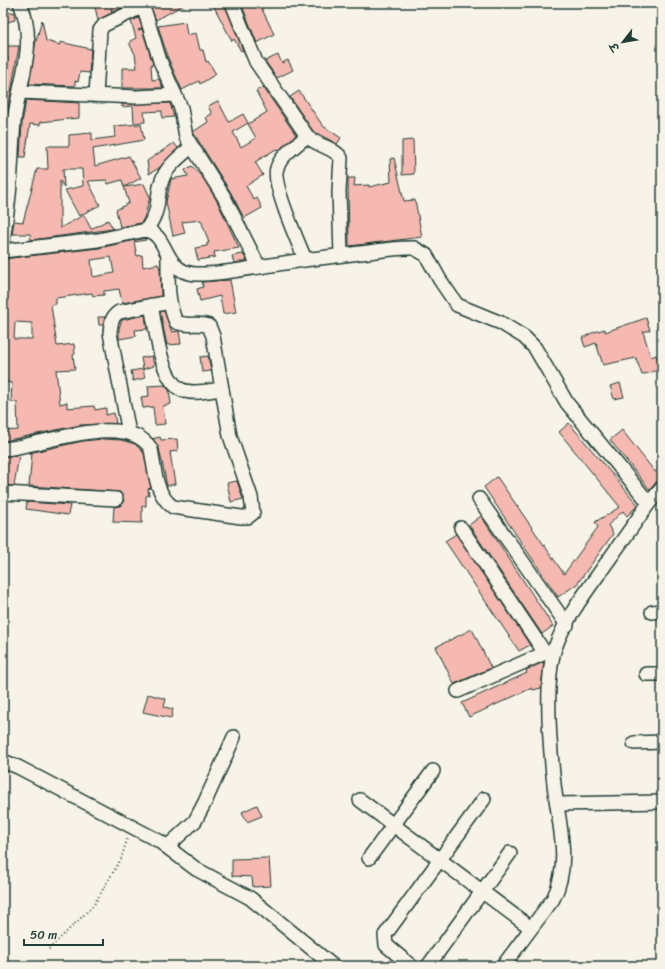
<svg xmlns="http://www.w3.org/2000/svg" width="665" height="969" viewBox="0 0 665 969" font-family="Sriracha,'Playpen Sans Deva',sans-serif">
  <rect width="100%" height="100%" fill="#f7f3e8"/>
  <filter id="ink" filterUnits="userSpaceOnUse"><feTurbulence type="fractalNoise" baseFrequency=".025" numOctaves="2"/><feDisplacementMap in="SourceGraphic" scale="8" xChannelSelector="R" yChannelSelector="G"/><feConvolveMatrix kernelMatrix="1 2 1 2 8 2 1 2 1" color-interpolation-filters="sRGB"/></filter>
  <g filter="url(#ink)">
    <g fill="#f5b9b1" stroke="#1f3d34" fill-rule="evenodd">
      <polygon points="94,3 132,3 113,12 111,8 112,13 98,20"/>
      <polygon points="149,3 187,3 156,20"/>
      <polygon points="212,3 224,3 243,50 241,51 234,39 232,41"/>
      <polygon points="241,3 259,3 274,34 257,43"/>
      <polygon points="14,12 15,20 3,23 3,14"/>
      <polygon points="139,18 142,28 138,30 142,29 153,64 151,65 152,80 159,79 163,88 122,88 122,68 137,68 135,54 130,45 130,41 136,38 131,21"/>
      <polygon points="42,20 46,41 60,45 60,42 91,49 89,73 80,72 78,82 75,81 75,86 29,84 35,45"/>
      <polygon points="185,22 187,35 196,33 200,50 203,50 206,62 208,61 216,74 200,84 199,81 182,90 168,58 158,26"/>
      <polygon points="3,46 19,46 6,121 3,157 3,81 7,81 8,57 3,57"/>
      <polygon points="278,55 282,63 288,60 293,70 277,78 265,61"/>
      <polygon points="263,87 296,135 278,151 276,149 255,162 263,175 246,186 254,200 257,198 262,208 244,218 231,193 193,132 208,122 206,117 212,114 208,106 218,101 229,122 243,114 248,123 233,132 241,147 256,138 248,124 267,112 256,91"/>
      <polygon points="299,91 323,126 341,138 337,144 313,131 290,97"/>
      <polygon points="26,100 79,103 79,118 40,122 40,125 30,124 25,157 20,157 22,123"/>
      <polygon points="170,103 174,117 162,118 162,111 144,112 145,122 134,123 133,106 122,107 122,104"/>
      <polygon points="141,124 144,140 93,149 95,166 129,156 141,178 124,187 122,180 108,184 107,180 88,181 100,205 79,216 65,190 83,186 82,169 63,169 64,187 60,181 60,228 84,215 91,229 108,220 113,229 31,240 30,234 12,234 14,221 23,222 37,169 48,169 47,146 69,146 69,135 92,133 92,140 115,137 114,126"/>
      <polygon points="413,140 414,174 402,175 402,141"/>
      <polygon points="174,143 178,148 159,168 149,174 147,161"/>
      <polygon points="394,158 404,201 415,200 422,237 349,246 348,178 355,178 354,186 369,185 369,187 391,182 390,159"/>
      <polygon points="192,166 200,175 200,173 217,201 239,248 214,252 215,257 198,260 195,248 207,246 207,243 209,243 201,220 182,222 185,233 173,236 166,202 171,179 188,176 185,170"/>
      <polygon points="144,184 150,197 144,218 141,223 120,227 116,210 129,203 124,187"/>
      <path d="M 145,238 L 146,240 L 134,242 L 137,256 L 142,255 L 143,267 L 158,264 L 160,269 L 161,296 L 122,303 L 119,289 L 104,291 L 104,295 L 93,296 L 92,293 L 56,298 L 56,304 L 51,305 L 57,346 L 74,344 L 75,354 L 73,355 L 75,369 L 56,370 L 60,404 L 67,402 L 67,408 L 94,406 L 95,410 L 106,408 L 106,415 L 114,413 L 116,424 L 80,425 L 4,441 L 4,431 L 18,430 L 17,402 L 11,402 L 12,383 L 3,381 L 3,259 L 99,248 ZM 111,257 L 114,273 L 93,277 L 91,260 ZM 15,322 L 32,323 L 32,339 L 14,339 Z"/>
      <polygon points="243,254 247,261 234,263 232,256"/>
      <polygon points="230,280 236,312 223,314 220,296 200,301 197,289 203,287 202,282"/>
      <polygon points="164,311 172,332 179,331 181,344 167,345 160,312"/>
      <polygon points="145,315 147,329 135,330 136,336 119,339 119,328 122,320"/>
      <polygon points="98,317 105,317 103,325 99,325"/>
      <polygon points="646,318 650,330 643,332 651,357 656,355 661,369 642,375 636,358 603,365 596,343 585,347 582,338 594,332 605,329 605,332"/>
      <polygon points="152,356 154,366 143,369 141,358"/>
      <polygon points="208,356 211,371 202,372 200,357"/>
      <polygon points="143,369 145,378 133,381 131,371"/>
      <polygon points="620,383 624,397 614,399 610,386"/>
      <polygon points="165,385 169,390 171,404 163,406 165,424 155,425 153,407 143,408 141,397 149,396 148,386"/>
      <polygon points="569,423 638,505 627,516 623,511 608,525 613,534 577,584 558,597 484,487 497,477 564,574 598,527 595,522 620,507 559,432"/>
      <polygon points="622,430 655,472 662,467 662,480 656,482 650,490 610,440"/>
      <polygon points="160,437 161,440 177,439 178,451 170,452 175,484 167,486 159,448 152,439"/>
      <polygon points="103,439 121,440 135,444 144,453 151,488 148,489 149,495 146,496 146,506 142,506 142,523 113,522 114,507 120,506 124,500 120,492 29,486 32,453 29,453 83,441"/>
      <polygon points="19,455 14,486 3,485 3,457"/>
      <polygon points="237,481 243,499 231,502 227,483"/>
      <polygon points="27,502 70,505 68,515 26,509"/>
      <polygon points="481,516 553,626 542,634 469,525"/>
      <polygon points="456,534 530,645 519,651 445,541"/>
      <polygon points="472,629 491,668 454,684 436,647"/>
      <polygon points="544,662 541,688 533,690 532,688 469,717 462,703 527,673 526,670"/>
      <polygon points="148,694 166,699 164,707 173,709 171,718 143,712"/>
      <polygon points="257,805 262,816 247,822 242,812"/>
      <polygon points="269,858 271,886 253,887 252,877 232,876 232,859"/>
    </g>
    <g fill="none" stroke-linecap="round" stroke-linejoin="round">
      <g stroke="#1f3d34" stroke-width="16">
        <g id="minor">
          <polyline points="140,3 146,15 160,61 181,108 186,137 224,197 259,267"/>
          <path d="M 232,3 L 256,62 L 307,136 C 316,146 334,147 341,158 L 339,191 L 341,255"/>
          <polyline points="20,92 137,97 175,95"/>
          <polyline points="96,95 100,30 104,25 142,7"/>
          <path d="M 146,230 C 162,208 155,200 162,180 C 166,167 181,156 191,147"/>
          <path d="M 3,243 C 5,223 9,203 10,183 C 12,162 12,142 14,122 C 19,80 38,45 20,3"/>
          <path d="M 3,251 L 98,240 L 146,230 C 169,235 163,272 195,274 C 213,275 234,271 252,268 C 288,262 324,257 360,253 C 378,251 397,247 414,248 L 426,255 L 440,280 L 457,305 L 501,323 L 524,337 L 535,348 L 567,403 L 649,503"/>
          <path d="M 305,259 C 298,242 271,182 277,168 C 281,155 297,145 307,136"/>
          <path d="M 151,305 C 156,328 160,380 182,390 C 194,395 211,390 222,389"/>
          <path d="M 129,433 L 110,333 C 111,324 111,317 119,312 L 170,302"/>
          <path d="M 3,449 C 39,447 127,409 151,449 C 155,470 155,494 173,507 L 241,517 L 248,517 L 253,513 L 251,497 L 230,436 L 213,336 L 209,326 C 198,322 187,327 176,322 C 167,302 168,279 168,257"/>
          <polyline points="3,493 116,499"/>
          <polyline points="479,499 567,625"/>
          <polyline points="461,528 545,653"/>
          <polyline points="652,612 662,611"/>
          <polyline points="646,674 662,674"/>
          <polyline points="458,691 552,650"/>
          <polyline points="634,743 662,742"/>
          <polyline points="3,761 18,767 159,841 196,869 250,898 333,966"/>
          <polyline points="360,800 531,928"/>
          <polyline points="558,804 662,802"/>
          <polyline points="168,846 195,821 205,802 234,737"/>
          <polyline points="369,858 433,771"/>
          <polyline points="411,966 386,945 385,935 484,799"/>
          <polyline points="428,966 510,853"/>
          <path d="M 503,966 L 553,899 C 572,863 558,822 554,784 C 550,748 544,682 555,648 C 564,622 582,597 598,575 C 615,551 632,527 649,503 L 662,488"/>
        </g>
      </g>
      <polyline stroke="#1f3d34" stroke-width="2" stroke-dasharray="1 3" stroke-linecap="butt" points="49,949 93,906 121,859 128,837"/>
      <use href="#minor" stroke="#f7f3e8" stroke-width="13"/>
    </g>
  </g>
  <rect width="665" height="969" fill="none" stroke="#f7f3e8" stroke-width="16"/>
  <rect x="8" y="8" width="649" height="953" fill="none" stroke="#1f3d34" stroke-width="1.5" filter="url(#ink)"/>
  <g transform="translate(623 42) rotate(239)" stroke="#f7f3e8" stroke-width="3" paint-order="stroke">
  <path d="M0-3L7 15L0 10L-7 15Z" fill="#1f3d34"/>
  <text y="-6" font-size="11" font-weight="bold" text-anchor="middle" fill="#1f3d34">उ</text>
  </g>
  <path d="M24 939v6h79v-6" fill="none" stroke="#1f3d34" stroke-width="2"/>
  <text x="30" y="939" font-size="12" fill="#1f3d34" stroke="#f7f3e8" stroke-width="3" paint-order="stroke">50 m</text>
</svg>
